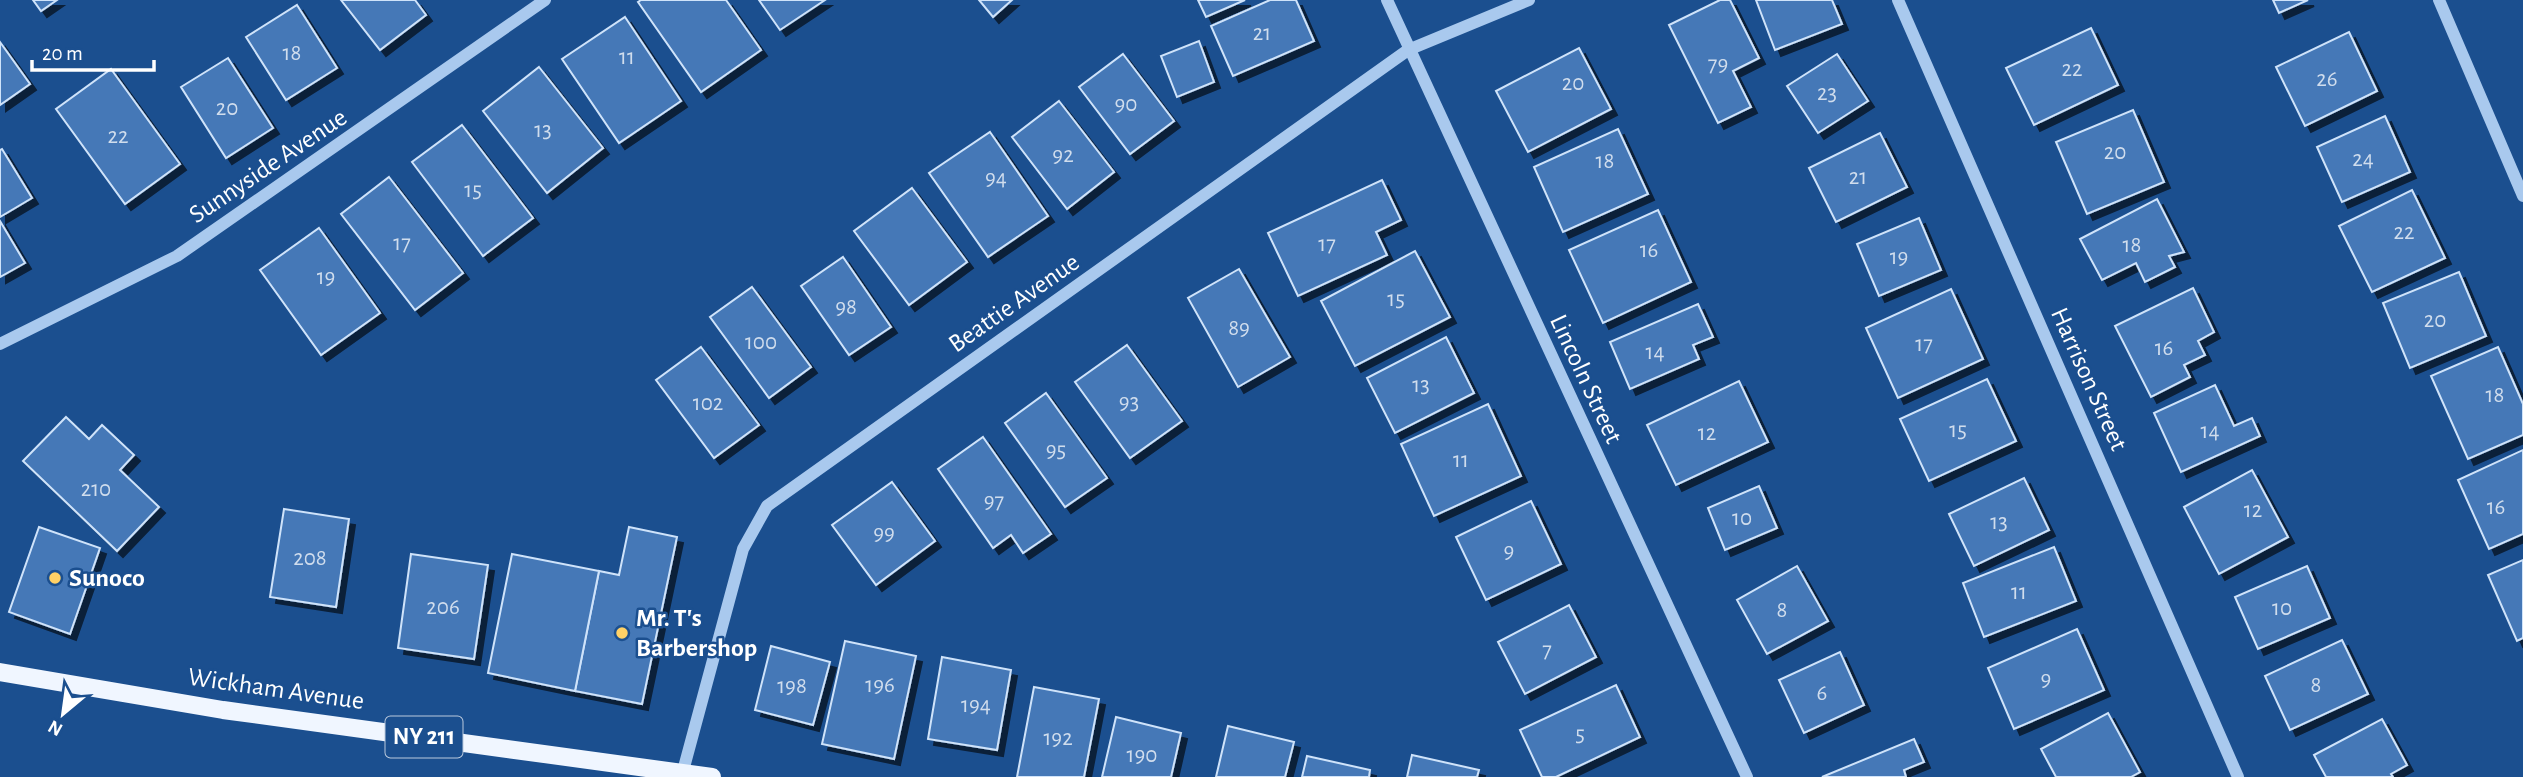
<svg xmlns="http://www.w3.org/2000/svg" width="2523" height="777" viewBox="0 0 2523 777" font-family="'Alegreya Sans',sans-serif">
  <defs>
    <filter id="shadow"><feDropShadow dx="6" dy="6" stdDeviation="0" flood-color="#0009"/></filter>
  </defs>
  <rect width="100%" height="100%" fill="#1b4f8f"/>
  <g fill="#4478b7" stroke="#cfe3fa" stroke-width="2" filter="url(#shadow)">
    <polygon points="33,0 57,0 41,11"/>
    <polygon points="341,0 415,0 426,15 380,50"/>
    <polygon points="641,0 726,0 761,50 701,92 638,2"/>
    <polygon points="759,0 825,0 780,30"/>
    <polygon points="979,0 1012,0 993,17"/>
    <polygon points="1198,0 1245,0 1206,17"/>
    <polygon points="1270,0 1296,0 1314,41 1233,76 1211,26"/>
    <polygon points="1720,0 1730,0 1759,58 1733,71 1751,107 1718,123 1669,25"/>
    <polygon points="1756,0 1832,0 1842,24 1775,50"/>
    <polygon points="2273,0 2308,0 2279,13"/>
    <polygon points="297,5 337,68 286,100 246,37"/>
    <polygon points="625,17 681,101 619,143 562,59"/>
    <polygon points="2091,28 2118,85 2034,125 2006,68"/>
    <polygon points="2349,32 2377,91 2305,126 2276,67"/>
    <polygon points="1199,41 1214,82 1177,97 1161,56"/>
    <polygon points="0,42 30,84 0,105"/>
    <polygon points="1579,48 1611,109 1528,152 1496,91"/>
    <polygon points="1123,54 1174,121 1130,154 1079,87"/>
    <polygon points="1837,54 1868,101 1818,133 1787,86"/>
    <polygon points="228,58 273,128 226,158 181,87"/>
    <polygon points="539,67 603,148 547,193 483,111"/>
    <polygon points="111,69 180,164 125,204 56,109"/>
    <polygon points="1059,101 1114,172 1067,209 1012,137"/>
    <polygon points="2133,110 2164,182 2087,214 2056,142"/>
    <polygon points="2385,116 2410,172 2342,202 2317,147"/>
    <polygon points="462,125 533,218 483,256 412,162"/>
    <polygon points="1618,129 1648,194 1563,232 1534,167"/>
    <polygon points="990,132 1048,216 988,257 929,173"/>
    <polygon points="1880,133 1907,187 1836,222 1809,168"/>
    <polygon points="2,149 32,198 0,217 0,150"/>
    <polygon points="389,177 463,273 415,310 341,214"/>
    <polygon points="1382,180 1401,220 1376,232 1387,255 1298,296 1268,233"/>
    <polygon points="912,188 967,262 909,305 854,231"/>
    <polygon points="2412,190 2445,258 2372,292 2339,226"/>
    <polygon points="2157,199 2184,252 2169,256 2175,267 2145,282 2136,263 2102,280 2080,239"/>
    <polygon points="1658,210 1691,282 1603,323 1569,250"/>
    <polygon points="1919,218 1941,270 1879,296 1857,244"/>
    <polygon points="0,221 25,263 0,277"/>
    <polygon points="319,228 380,313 321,355 260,270"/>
    <polygon points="1415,251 1450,317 1355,366 1321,301"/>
    <polygon points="843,257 891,327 849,355 801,286"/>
    <polygon points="1239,269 1290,357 1238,387 1188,298"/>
    <polygon points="2459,272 2486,336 2410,368 2383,303"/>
    <polygon points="752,287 811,367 769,398 710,317"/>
    <polygon points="2193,288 2214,332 2198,341 2205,355 2184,365 2190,377 2151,397 2115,326"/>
    <polygon points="1951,289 1983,359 1898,398 1866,328"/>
    <polygon points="1698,304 1713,337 1693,345 1699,359 1630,389 1610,342"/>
    <polygon points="1446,337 1474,393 1395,433 1367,378"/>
    <polygon points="1127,345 1182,421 1130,458 1075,382"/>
    <polygon points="701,347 759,425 714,458 656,380"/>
    <polygon points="2498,347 2523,404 2523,435 2468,459 2431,376"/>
    <polygon points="1987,379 2016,441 1929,481 1900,419"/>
    <polygon points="1739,381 1768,442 1676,485 1647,425"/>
    <polygon points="2215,385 2234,426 2252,418 2260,436 2181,472 2154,413"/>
    <polygon points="1046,393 1107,478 1065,507 1005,423"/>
    <polygon points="1488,404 1521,476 1434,516 1401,444"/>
    <polygon points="66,417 89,439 102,425 134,455 120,470 159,507 117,551 23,461"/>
    <polygon points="983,437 1051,534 1023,553 1011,535 993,548 938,469"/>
    <polygon points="2523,450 2523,534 2489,549 2458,480"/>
    <polygon points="2252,470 2288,537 2219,574 2184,507"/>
    <polygon points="2024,478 2049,530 1974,566 1949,514"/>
    <polygon points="892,482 935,541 876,585 832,525"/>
    <polygon points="1759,486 1777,528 1725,550 1708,508"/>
    <polygon points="1531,501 1561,564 1486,600 1456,537"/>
    <polygon points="284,509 349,519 336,607 270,597"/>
    <polygon points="39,527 100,548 70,634 9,612"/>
    <polygon points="629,527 677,537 642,704 575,691 599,571 619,575"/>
    <polygon points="2054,547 2076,601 1984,637 1963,583"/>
    <polygon points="411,554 488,565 474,659 398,648"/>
    <polygon points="512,554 599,571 575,691 488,673"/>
    <polygon points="2523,560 2523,638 2517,641 2488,575"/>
    <polygon points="1797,566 1828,621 1767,654 1737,600"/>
    <polygon points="2307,566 2330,618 2258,649 2235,597"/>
    <polygon points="1569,605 1596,657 1525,694 1498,642"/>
    <polygon points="2077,629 2104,690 2014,729 1988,668"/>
    <polygon points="2342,640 2368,694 2290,730 2265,676"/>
    <polygon points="845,641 916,656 894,759 822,744"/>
    <polygon points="771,646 830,662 813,725 755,710"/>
    <polygon points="1840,652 1864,705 1804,733 1779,680"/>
    <polygon points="942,657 1011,670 997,750 928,739"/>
    <polygon points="1616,685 1640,737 1556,777 1542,777 1520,730"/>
    <polygon points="1034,687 1099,699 1084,777 1017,777"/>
    <polygon points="2108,713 2140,772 2131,777 2056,777 2041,749"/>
    <polygon points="1116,717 1181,733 1171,777 1102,777"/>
    <polygon points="2382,719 2407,765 2391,774 2393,777 2326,777 2314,755"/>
    <polygon points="1228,726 1294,742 1285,777 1216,777"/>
    <polygon points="1914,739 1924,762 1904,770 1906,777 1822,777"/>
    <polygon points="1412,755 1479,770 1477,777 1407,777"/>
    <polygon points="1307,756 1370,770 1369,777 1302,777"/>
  </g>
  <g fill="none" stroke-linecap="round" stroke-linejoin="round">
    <g stroke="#a9c9ee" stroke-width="12">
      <polyline points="1387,0 1747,777"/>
      <polyline points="1898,0 2238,777"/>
      <polyline points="2439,0 2523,196"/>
      <polyline points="0,344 177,256 545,0"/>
      <polyline points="683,771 743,549 767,506 1408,50 1529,0"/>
    </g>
    <polyline stroke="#f0f6ff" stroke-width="18" points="0,672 223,710 712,777"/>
  </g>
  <g fill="#ffd166" stroke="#1b4f8f" stroke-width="2.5">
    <circle cx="55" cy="578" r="7"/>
    <circle cx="622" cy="633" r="7"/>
  </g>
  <g text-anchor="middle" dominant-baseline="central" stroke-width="5" stroke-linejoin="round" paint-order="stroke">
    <g font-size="23" fill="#d0dded">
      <text x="1262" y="33">21</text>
      <text x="292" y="53">18</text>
      <text x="627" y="57">11</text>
      <text x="1718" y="64">79</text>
      <text x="2072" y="69">22</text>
      <text x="2327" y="79">26</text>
      <text x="1573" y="83">20</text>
      <text x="1827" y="93">23</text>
      <text x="1126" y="104">90</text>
      <text x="227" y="108">20</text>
      <text x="543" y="130">13</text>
      <text x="118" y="136">22</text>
      <text x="2115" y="152">20</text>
      <text x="1063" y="155">92</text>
      <text x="2363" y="159">24</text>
      <text x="1605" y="161">18</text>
      <text x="1858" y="177">21</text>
      <text x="996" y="178">94</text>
      <text x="473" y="190">15</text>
      <text x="2404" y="232">22</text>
      <text x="402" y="243">17</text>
      <text x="1327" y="244">17</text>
      <text x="2132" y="245">18</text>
      <text x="1649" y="250">16</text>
      <text x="1899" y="257">19</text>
      <text x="326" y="277">19</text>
      <text x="1396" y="299">15</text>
      <text x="846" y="307">98</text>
      <text x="2435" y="320">20</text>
      <text x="1239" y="328">89</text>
      <text x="761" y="342">100</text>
      <text x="1924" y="344">17</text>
      <text x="2164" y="348">16</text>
      <text x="1655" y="352">14</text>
      <text x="1421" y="385">13</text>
      <text x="2495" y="395">18</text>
      <text x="1129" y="402">93</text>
      <text x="708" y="403">102</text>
      <text x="1958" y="430">15</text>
      <text x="2210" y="431">14</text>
      <text x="1707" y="433">12</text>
      <text x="1056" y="450">95</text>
      <text x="1461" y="460">11</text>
      <text x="96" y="489">210</text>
      <text x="994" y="501">97</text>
      <text x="2496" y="507">16</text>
      <text x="2253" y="510">12</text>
      <text x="1742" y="518">10</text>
      <text x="1999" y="522">13</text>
      <text x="884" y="533">99</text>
      <text x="1509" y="551">9</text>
      <text x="310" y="558">208</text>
      <text x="2019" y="592">11</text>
      <text x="443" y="607">206</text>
      <text x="2282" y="608">10</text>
      <text x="1782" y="610">8</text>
      <text x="1547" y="650">7</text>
      <text x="2046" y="679">9</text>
      <text x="880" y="685">196</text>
      <text x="2316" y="685">8</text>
      <text x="792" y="686">198</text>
      <text x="1822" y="693">6</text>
      <text x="976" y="705">194</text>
      <text x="1580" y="734">5</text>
      <text x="1058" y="738">192</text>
      <text x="1142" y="755">190</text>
    </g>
    <rect fill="#1b4f8f" stroke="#bbcadd" stroke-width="2" x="385.5" y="716.5" width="77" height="41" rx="5"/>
    <g font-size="24" font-weight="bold" fill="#fff">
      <text x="424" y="737">NY 211</text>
    </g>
    <g font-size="26" fill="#fff" stroke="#1b4f8f">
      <text transform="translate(268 166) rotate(-34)">Sunnyside Avenue</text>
      <text transform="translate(1014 303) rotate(-35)">Beattie Avenue</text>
      <text transform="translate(1586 379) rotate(65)">Lincoln Street</text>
      <text transform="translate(2089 379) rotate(66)">Harrison Street</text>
      <text transform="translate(276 689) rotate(8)">Wickham Avenue</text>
    </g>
    <g font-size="26" font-weight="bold" fill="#fff" stroke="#1b4f8f" text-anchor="start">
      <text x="69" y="578">Sunoco</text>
      <text x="636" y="618">Mr. T's<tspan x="636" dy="30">Barbershop</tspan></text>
    </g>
  </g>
  <g transform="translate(63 714) rotate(209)" stroke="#1b4f8f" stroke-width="5" paint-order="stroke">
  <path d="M0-5L12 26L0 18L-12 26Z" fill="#ffffff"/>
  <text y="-10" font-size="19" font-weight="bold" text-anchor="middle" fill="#ffffff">N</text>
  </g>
  <path d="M32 60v10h122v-10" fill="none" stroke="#ffffff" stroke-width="3.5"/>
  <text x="42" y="60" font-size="21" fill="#ffffff" stroke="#1b4f8f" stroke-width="5" paint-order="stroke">20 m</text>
</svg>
